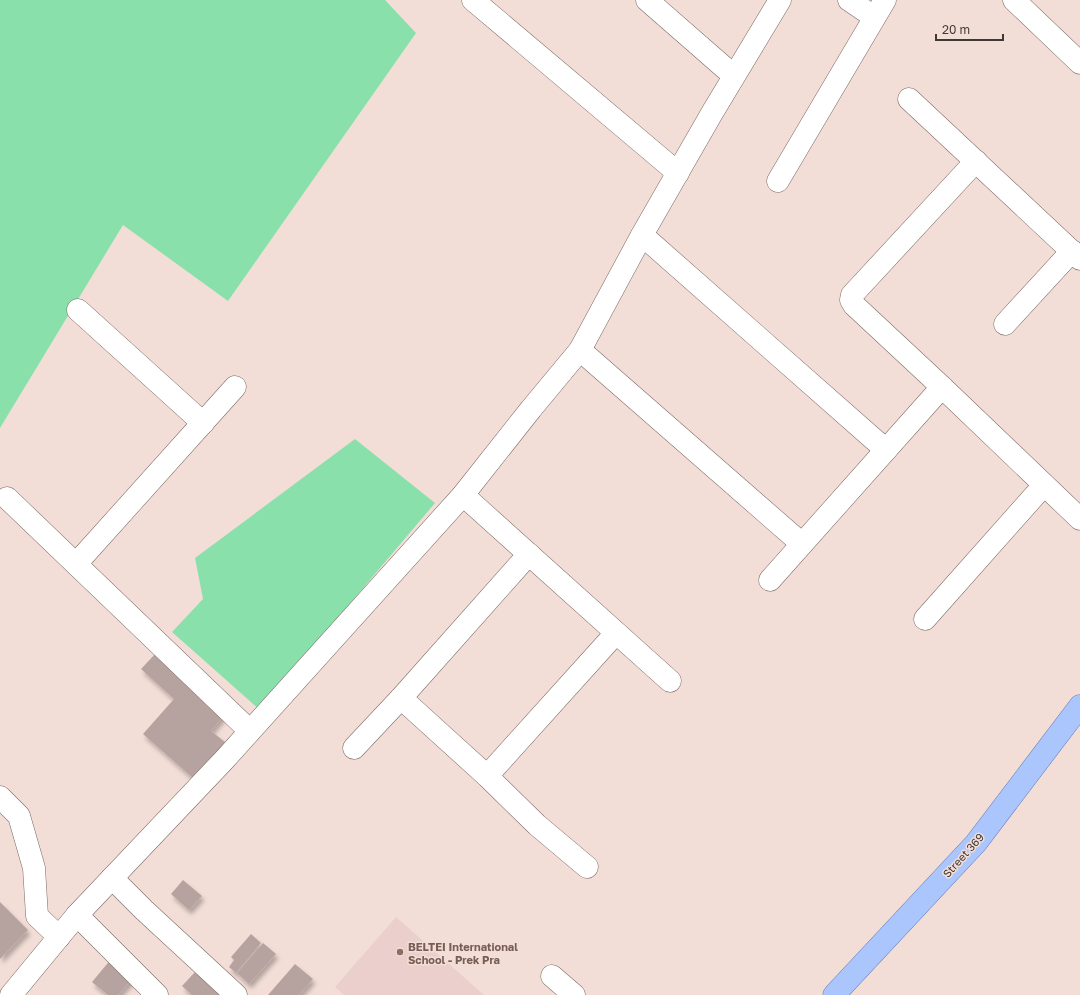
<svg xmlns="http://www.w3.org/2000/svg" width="1080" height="995" viewBox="0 0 1080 995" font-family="'Golos Text',sans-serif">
  <defs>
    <filter id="shadow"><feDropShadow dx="2.5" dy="4.5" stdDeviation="2" flood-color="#0004"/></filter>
  </defs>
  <rect width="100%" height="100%" fill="#f3ded7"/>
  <polygon fill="#eacfcd" points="396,917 484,995 344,995 335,987"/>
  <g fill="#8ae0aa">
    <polygon points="0,0 385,0 416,33 228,301 123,225 0,428"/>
    <polygon points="355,439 435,503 260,710 172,632 203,599 195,558"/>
  </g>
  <g fill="#b6a29f" filter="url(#shadow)">
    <polygon points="157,652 225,714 211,731 225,742 193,778 143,734 174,699 141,669"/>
    <polygon points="183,880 202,896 189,910 171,894"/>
    <polygon points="0,902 28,930 0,959"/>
    <polygon points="251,934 261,943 236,973 229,967 234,960 231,957"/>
    <polygon points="263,943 276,954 249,984 237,973"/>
    <polygon points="112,958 134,977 118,995 108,995 92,982"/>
    <polygon points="295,964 313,979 299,995 268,995"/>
    <polygon points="196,971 223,995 192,995 182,986"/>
  </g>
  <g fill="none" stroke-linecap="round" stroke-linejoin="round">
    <g stroke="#7b6963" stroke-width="23">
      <g id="minor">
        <polyline points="473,0 678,173"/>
        <polyline points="647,0 734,76"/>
        <polyline points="849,0 874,17"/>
        <polyline points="1014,0 1080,63"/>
        <polyline points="909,99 1080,259"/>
        <polyline points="976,161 852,295 851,300 854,305 942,387 1080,519"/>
        <polyline points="778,181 885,0"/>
        <polyline points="642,235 886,450"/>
        <polyline points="78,310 203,423"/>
        <polyline points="1005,324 1072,251"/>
        <polyline points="580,350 802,544"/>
        <polyline points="463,495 670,681"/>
        <polyline points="7,498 250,731"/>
        <polyline points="76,564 235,387"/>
        <polyline points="770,580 942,387"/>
        <polyline points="925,619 1044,485"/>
        <polyline points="401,698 487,776 537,825 587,867"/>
        <polyline points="354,748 401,698 529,554"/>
        <polyline points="487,776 616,633"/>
        <polyline points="0,797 19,816 34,868 37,916 59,937"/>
        <polyline points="112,878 144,910 236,995"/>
        <polyline points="77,915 157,995"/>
        <polyline points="552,976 574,995"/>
        <polyline points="11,995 77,915 225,759 463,495 531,409 580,350 642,235 712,113 780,0"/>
      </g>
    </g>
    <g stroke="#617ab6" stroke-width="23">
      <polyline id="major" points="834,995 976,843 1080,706"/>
    </g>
    <use href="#minor" stroke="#fff" stroke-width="22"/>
    <use href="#major" stroke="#abc5fd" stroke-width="22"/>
  </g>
  <circle fill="#8d6e63" stroke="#f3ded7" stroke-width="1.5" cx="400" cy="952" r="4"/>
  <g text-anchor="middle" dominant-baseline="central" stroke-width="3" stroke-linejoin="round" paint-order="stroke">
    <g font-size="11" fill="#403835" stroke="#f3ded7">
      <text transform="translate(963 855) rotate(-48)">Street 369</text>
    </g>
    <g font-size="11" font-weight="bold" fill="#785e54" stroke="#f3ded7" text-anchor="start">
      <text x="408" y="946">BELTEI International<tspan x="408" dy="13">School - Prek Pra</tspan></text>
    </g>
  </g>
  <path d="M936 34v6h67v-6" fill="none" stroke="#403835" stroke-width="2"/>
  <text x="942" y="34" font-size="12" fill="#403835" stroke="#f3ded7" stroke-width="3" paint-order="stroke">20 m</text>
</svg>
